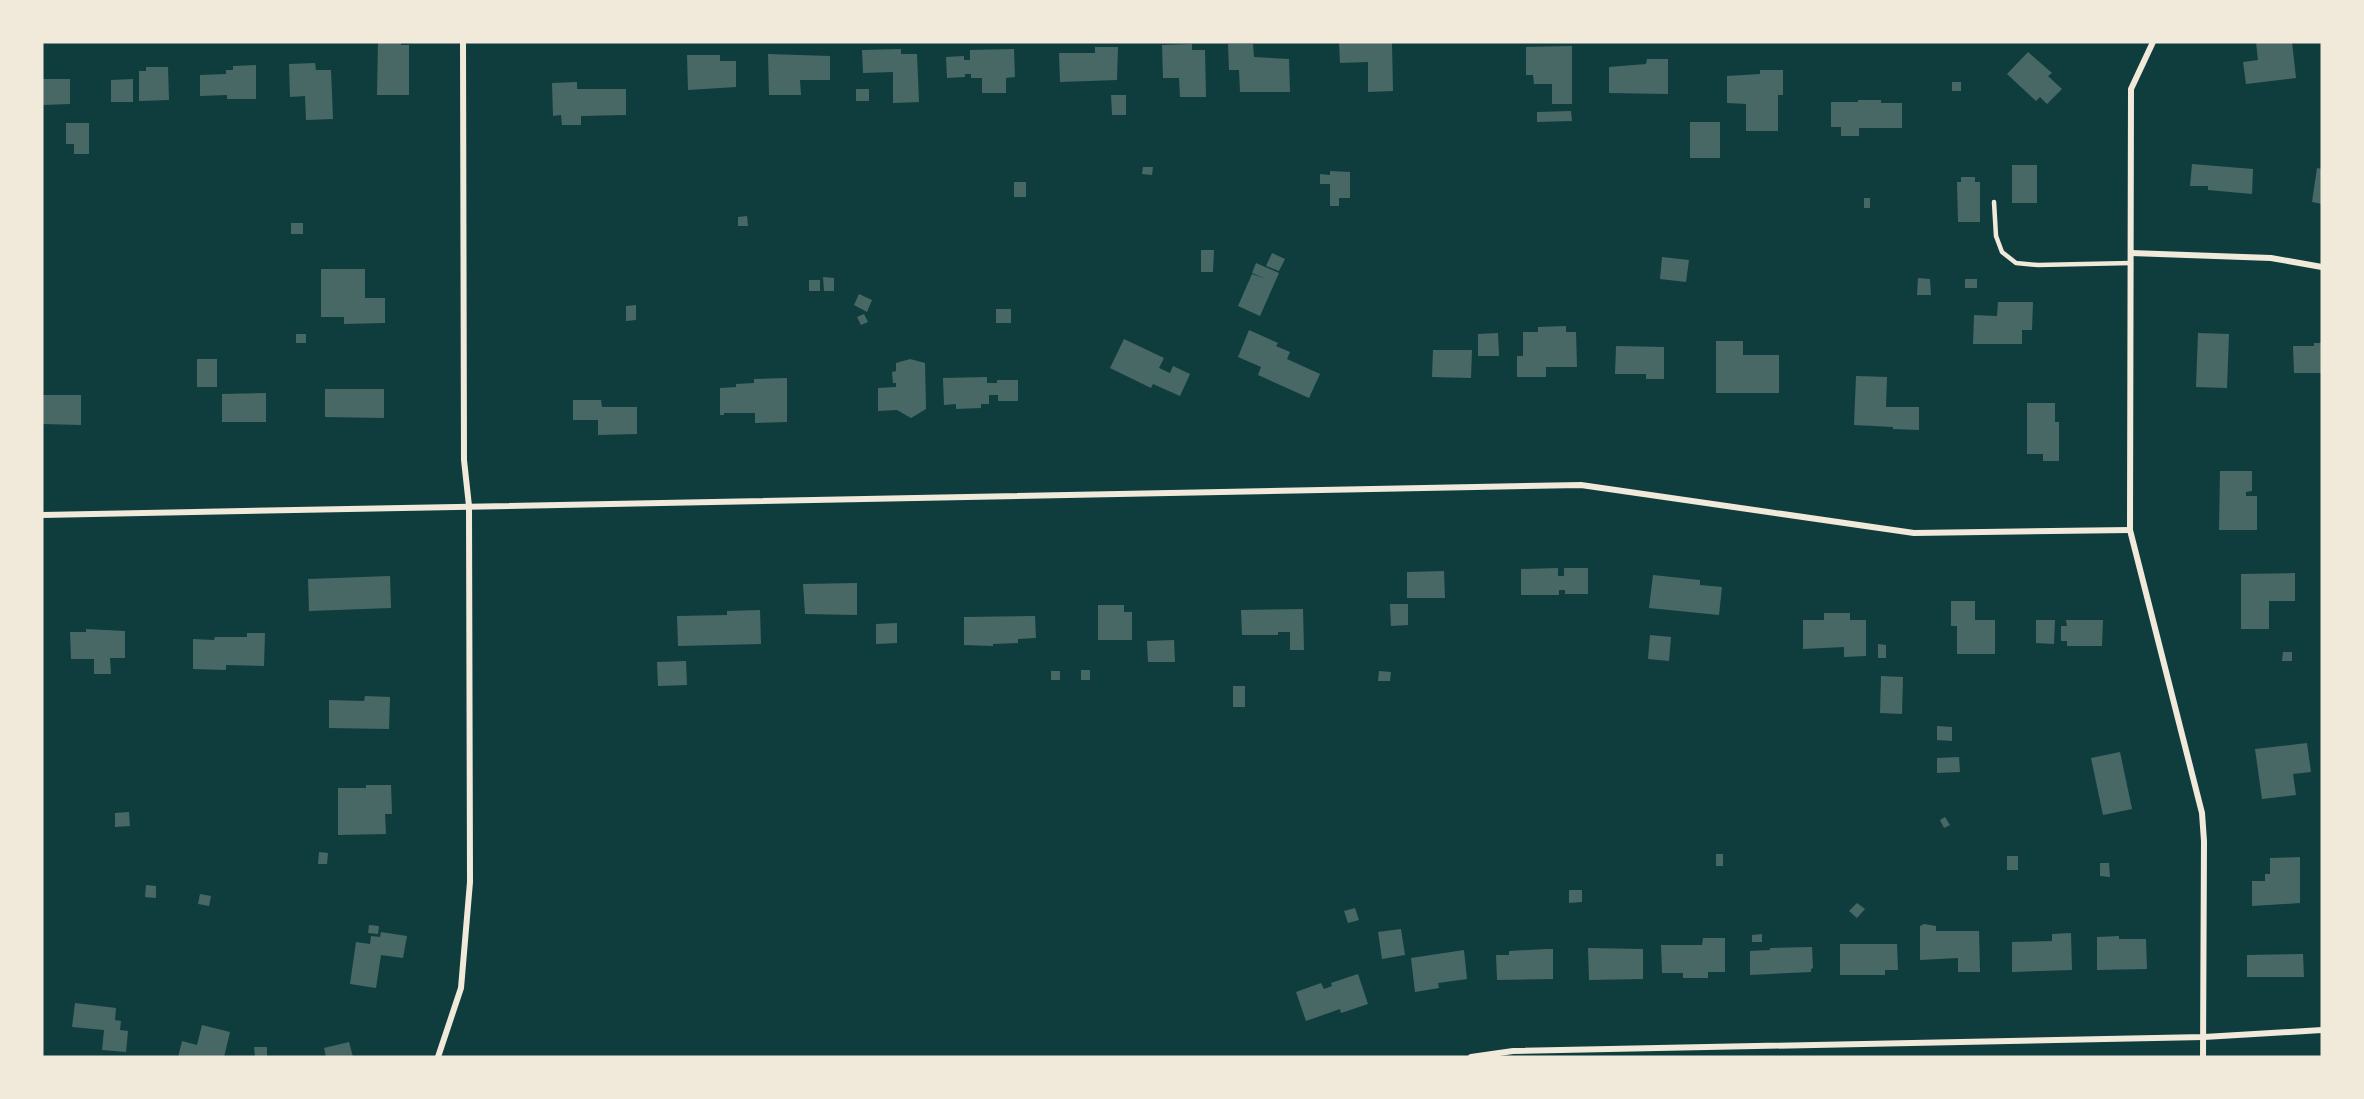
<svg xmlns="http://www.w3.org/2000/svg" width="2364" height="1099" viewBox="0 0 2364 1099" font-family="'Archivo Narrow',sans-serif">
  <rect width="100%" height="100%" fill="#0f3d3e"/>
  <g fill="#486865">
    <polygon points="378,42 401,42 401,45 409,45 409,95 377,95"/>
    <polygon points="1339,42 1392,43 1393,91 1368,92 1368,62 1340,63"/>
    <polygon points="2256,42 2292,42 2296,78 2246,84 2243,62 2258,60"/>
    <polygon points="1192,44 1192,50 1205,50 1206,97 1180,97 1179,78 1163,78 1162,45"/>
    <polygon points="1228,44 1253,44 1254,57 1289,59 1290,92 1240,92 1239,70 1229,70"/>
    <polygon points="1572,46 1572,104 1552,104 1552,84 1534,84 1533,75 1526,75 1526,47"/>
    <polygon points="1095,47 1118,47 1117,80 1060,82 1059,53 1095,53"/>
    <polygon points="901,49 901,54 917,54 919,102 893,103 893,72 863,73 862,50"/>
    <polygon points="1014,49 1015,77 1006,78 1006,93 982,93 982,78 971,78 971,74 965,74 965,77 947,78 946,57 964,56 964,60 970,60 970,50"/>
    <polygon points="2028,52 2052,73 2048,76 2062,89 2047,104 2040,97 2036,101 2007,74"/>
    <polygon points="768,54 830,56 830,80 800,80 801,95 769,95"/>
    <polygon points="687,55 720,55 720,61 736,61 736,87 688,90"/>
    <polygon points="1647,59 1668,59 1668,94 1609,93 1609,67 1646,64"/>
    <polygon points="315,63 316,70 331,70 333,119 306,120 305,96 290,97 289,64"/>
    <polygon points="256,65 256,99 227,99 227,95 200,96 200,75 226,74 226,70 233,70 233,66"/>
    <polygon points="146,67 168,67 169,100 139,101 139,71 146,71"/>
    <polygon points="1760,70 1783,70 1783,95 1778,95 1778,131 1746,131 1746,104 1727,103 1727,76 1760,74"/>
    <polygon points="42,77 44,79 70,79 70,104 42,105"/>
    <polygon points="133,79 133,102 111,102 111,80"/>
    <polygon points="577,82 577,89 626,89 626,115 581,116 581,125 562,125 561,115 553,116 552,83"/>
    <rect x="1952" y="82" width="9" height="9"/>
    <rect x="856" y="89" width="13" height="12"/>
    <polygon points="1111,95 1126,95 1126,115 1112,115"/>
    <polygon points="1858,100 1881,100 1881,103 1902,103 1902,128 1859,128 1859,136 1841,136 1841,127 1831,127 1831,102 1858,102"/>
    <polygon points="1571,111 1572,121 1537,122 1537,112"/>
    <rect x="1690" y="122" width="30" height="36"/>
    <polygon points="66,123 89,123 89,154 74,154 74,144 66,144"/>
    <polygon points="2192,164 2253,169 2252,194 2208,190 2208,186 2190,186"/>
    <rect x="2012" y="165" width="25" height="38"/>
    <polygon points="1143,167 1153,167 1152,175 1142,174"/>
    <polygon points="2317,168 2322,169 2322,204 2312,202"/>
    <polygon points="1330,171 1350,172 1350,198 1339,198 1339,206 1330,206 1330,184 1320,184 1320,174 1330,175"/>
    <polygon points="1961,177 1975,177 1975,182 1980,182 1980,222 1958,222 1957,182 1961,182"/>
    <rect x="1014" y="182" width="12" height="15"/>
    <rect x="1864" y="198" width="6" height="10"/>
    <polygon points="747,216 748,226 738,226 738,217"/>
    <rect x="291" y="223" width="12" height="11"/>
    <polygon points="1201,250 1214,250 1213,272 1201,272"/>
    <polygon points="1272,253 1285,259 1279,271 1266,266"/>
    <polygon points="1662,257 1689,260 1686,282 1660,279"/>
    <polygon points="1256,263 1279,273 1260,316 1238,306 1252,274 1266,279 1252,273"/>
    <polygon points="321,269 365,269 365,298 385,298 385,323 344,324 344,317 321,317"/>
    <polygon points="823,277 834,278 834,291 824,291"/>
    <polygon points="1918,278 1930,279 1931,295 1917,295"/>
    <rect x="1965" y="279" width="12" height="9"/>
    <rect x="809" y="280" width="11" height="11"/>
    <polygon points="859,294 872,300 867,312 854,305"/>
    <polygon points="1998,302 2033,302 2032,330 2022,330 2022,344 1973,344 1974,315 1997,316"/>
    <polygon points="636,305 636,320 626,321 626,306"/>
    <rect x="996" y="309" width="15" height="14"/>
    <polygon points="864,314 868,322 861,325 857,317"/>
    <polygon points="1566,326 1566,332 1576,332 1577,367 1546,367 1546,377 1517,377 1517,356 1523,356 1523,332 1538,332 1538,327"/>
    <polygon points="1249,330 1278,343 1276,346 1290,352 1287,359 1320,374 1309,398 1258,375 1261,367 1238,357"/>
    <polygon points="1498,333 1499,356 1478,356 1478,334"/>
    <polygon points="2198,333 2229,334 2227,388 2196,387"/>
    <rect x="296" y="334" width="10" height="9"/>
    <polygon points="1124,339 1164,358 1159,368 1170,373 1173,366 1190,374 1180,396 1153,384 1151,388 1110,368"/>
    <polygon points="1716,341 1743,341 1743,355 1779,355 1779,393 1716,393"/>
    <polygon points="2314,343 2322,343 2322,373 2294,373 2293,346 2314,346"/>
    <polygon points="1616,346 1664,347 1664,379 1646,379 1646,374 1615,374"/>
    <polygon points="1433,350 1472,350 1471,378 1432,377"/>
    <rect x="197" y="359" width="20" height="28"/>
    <polygon points="910,359 925,363 926,409 911,418 897,410 878,411 878,388 896,387 896,383 893,383 892,372 896,371 896,363"/>
    <polygon points="1856,376 1887,377 1886,407 1919,407 1919,430 1893,429 1893,427 1854,425"/>
    <polygon points="987,377 987,383 997,383 997,380 1018,380 1018,401 998,401 998,395 989,395 989,404 981,404 981,408 956,409 956,404 944,405 943,378"/>
    <polygon points="787,378 787,422 755,423 755,413 724,413 724,415 720,415 720,388 736,387 736,384 754,383 754,379"/>
    <polygon points="325,389 384,389 384,418 325,417"/>
    <polygon points="266,393 266,422 222,422 222,394"/>
    <polygon points="42,395 81,395 81,425 42,424"/>
    <polygon points="573,400 601,400 602,407 637,407 637,434 598,435 598,420 573,420"/>
    <polygon points="2027,403 2055,403 2055,422 2059,422 2059,461 2043,461 2043,454 2027,454"/>
    <polygon points="2220,471 2252,471 2252,491 2246,492 2246,496 2257,496 2257,530 2219,530"/>
    <polygon points="1558,568 1558,576 1564,576 1564,568 1588,568 1588,594 1565,594 1565,590 1559,590 1559,595 1521,595 1521,569"/>
    <polygon points="1444,571 1445,598 1407,598 1407,572"/>
    <polygon points="2295,573 2295,601 2269,601 2269,629 2241,629 2241,574"/>
    <polygon points="1653,575 1700,580 1700,585 1722,587 1719,615 1649,608"/>
    <polygon points="390,576 391,608 309,611 308,579"/>
    <polygon points="857,583 857,615 805,614 803,584"/>
    <polygon points="1951,601 1975,601 1975,620 1995,620 1995,654 1957,654 1957,626 1951,626"/>
    <polygon points="1390,604 1408,604 1408,625 1391,626"/>
    <polygon points="1098,605 1124,605 1124,612 1132,612 1132,640 1098,640"/>
    <polygon points="1303,609 1304,650 1290,650 1290,632 1278,632 1278,635 1242,635 1241,610"/>
    <polygon points="760,610 761,644 678,646 677,616 727,615 727,611"/>
    <polygon points="1824,613 1850,613 1850,620 1866,620 1866,656 1844,657 1844,647 1803,649 1803,620 1824,620"/>
    <polygon points="1032,616 1035,616 1036,638 1018,639 1018,643 993,644 993,646 964,645 964,617"/>
    <polygon points="2036,620 2055,620 2054,644 2036,643"/>
    <polygon points="2066,620 2103,620 2102,646 2067,646 2067,641 2061,641 2061,626 2067,626"/>
    <polygon points="897,623 897,643 876,644 876,624"/>
    <polygon points="86,629 125,631 125,658 110,658 111,674 94,674 94,659 71,659 70,632 86,632"/>
    <polygon points="247,633 265,633 264,666 226,665 226,670 193,669 193,639 214,640 215,637 247,637"/>
    <polygon points="1650,635 1671,637 1669,661 1648,659"/>
    <polygon points="1174,640 1175,662 1148,662 1147,641"/>
    <polygon points="1878,644 1886,645 1886,658 1878,658"/>
    <polygon points="2283,652 2292,652 2292,661 2282,661"/>
    <polygon points="686,661 687,685 658,686 657,662"/>
    <rect x="1081" y="670" width="9" height="10"/>
    <rect x="1051" y="671" width="9" height="9"/>
    <polygon points="1379,671 1391,672 1390,681 1378,681"/>
    <polygon points="1881,676 1903,677 1902,714 1880,713"/>
    <rect x="1233" y="686" width="12" height="21"/>
    <polygon points="365,696 390,697 389,729 329,728 329,700 364,701"/>
    <polygon points="1937,726 1952,727 1952,741 1937,740"/>
    <polygon points="2307,743 2311,772 2293,774 2296,795 2262,799 2255,749"/>
    <polygon points="2120,752 2132,809 2103,815 2091,758"/>
    <polygon points="1959,757 1960,772 1937,773 1937,758"/>
    <polygon points="366,785 391,785 392,814 385,814 386,834 338,835 338,788 366,788"/>
    <polygon points="129,812 130,826 115,827 115,813"/>
    <polygon points="1945,817 1950,825 1944,828 1940,820"/>
    <polygon points="319,852 328,853 327,864 318,864"/>
    <rect x="1716" y="854" width="7" height="12"/>
    <rect x="2007" y="856" width="11" height="14"/>
    <polygon points="2300,857 2300,903 2252,906 2252,881 2265,881 2265,874 2270,874 2270,858"/>
    <polygon points="2100,863 2109,863 2110,877 2100,876"/>
    <polygon points="146,885 156,886 156,898 145,897"/>
    <polygon points="1569,890 1582,890 1582,902 1569,903"/>
    <polygon points="200,894 211,896 209,906 198,904"/>
    <polygon points="1857,903 1865,909 1857,918 1849,911"/>
    <polygon points="1355,908 1359,920 1348,923 1344,911"/>
    <polygon points="1924,924 1936,926 1936,931 1979,931 1980,972 1958,972 1958,958 1920,960 1920,926"/>
    <polygon points="369,925 379,926 378,934 368,933"/>
    <polygon points="1401,929 1405,955 1382,959 1378,932"/>
    <polygon points="381,932 407,936 403,958 381,955 376,988 350,984 356,942 370,944 371,936 380,937"/>
    <polygon points="2071,933 2072,970 2012,972 2012,942 2052,941 2052,934"/>
    <polygon points="1762,934 1762,942 1752,942 1752,935"/>
    <polygon points="2119,936 2119,939 2146,939 2147,969 2097,970 2097,937"/>
    <polygon points="1703,938 1725,938 1725,972 1708,972 1708,978 1683,978 1683,973 1662,973 1661,945 1702,945"/>
    <polygon points="1840,944 1897,944 1898,970 1885,970 1885,975 1840,975"/>
    <polygon points="1812,947 1813,968 1811,969 1811,972 1750,975 1750,951 1770,950 1770,948"/>
    <polygon points="1588,948 1643,949 1643,979 1589,980"/>
    <polygon points="1547,949 1553,949 1553,979 1497,980 1496,955 1509,955 1509,951"/>
    <polygon points="1464,950 1467,979 1438,983 1439,988 1415,992 1411,958"/>
    <polygon points="2303,954 2304,977 2247,977 2247,955"/>
    <polygon points="1358,974 1368,1004 1341,1013 1340,1009 1306,1021 1296,992 1321,983 1324,989 1332,986 1331,983"/>
    <polygon points="75,1003 116,1008 115,1020 121,1021 120,1030 128,1031 126,1052 102,1050 104,1030 72,1027"/>
    <polygon points="202,1025 230,1032 224,1057 178,1057 182,1041 197,1045"/>
    <polygon points="349,1042 353,1057 326,1057 324,1048"/>
    <polygon points="254,1047 267,1047 267,1056 255,1056"/>
  </g>
  <g fill="none" stroke-linecap="round" stroke-linejoin="round">
    <polyline stroke="#f1e9da" stroke-width="4.5" points="1994,202 1996,236 2002,252 2016,263 2038,265 2131,263"/>
    <g stroke="#f1e9da" stroke-width="6">
      <polyline points="2153,42 2131,89 2130,530 2202,813 2204,841 2203,1057"/>
      <polyline points="2131,253 2271,258 2322,267"/>
      <polyline points="42,515 1581,485 1914,533 2130,530"/>
      <polyline points="438,1057 461,988 470,882 469,506 464,460 463,42"/>
      <polyline points="1471,1057 1513,1051 2204,1037 2322,1030"/>
    </g>
  </g>
  <rect width="2364" height="1099" fill="none" stroke="#f1e9da" stroke-width="87"/>
</svg>
